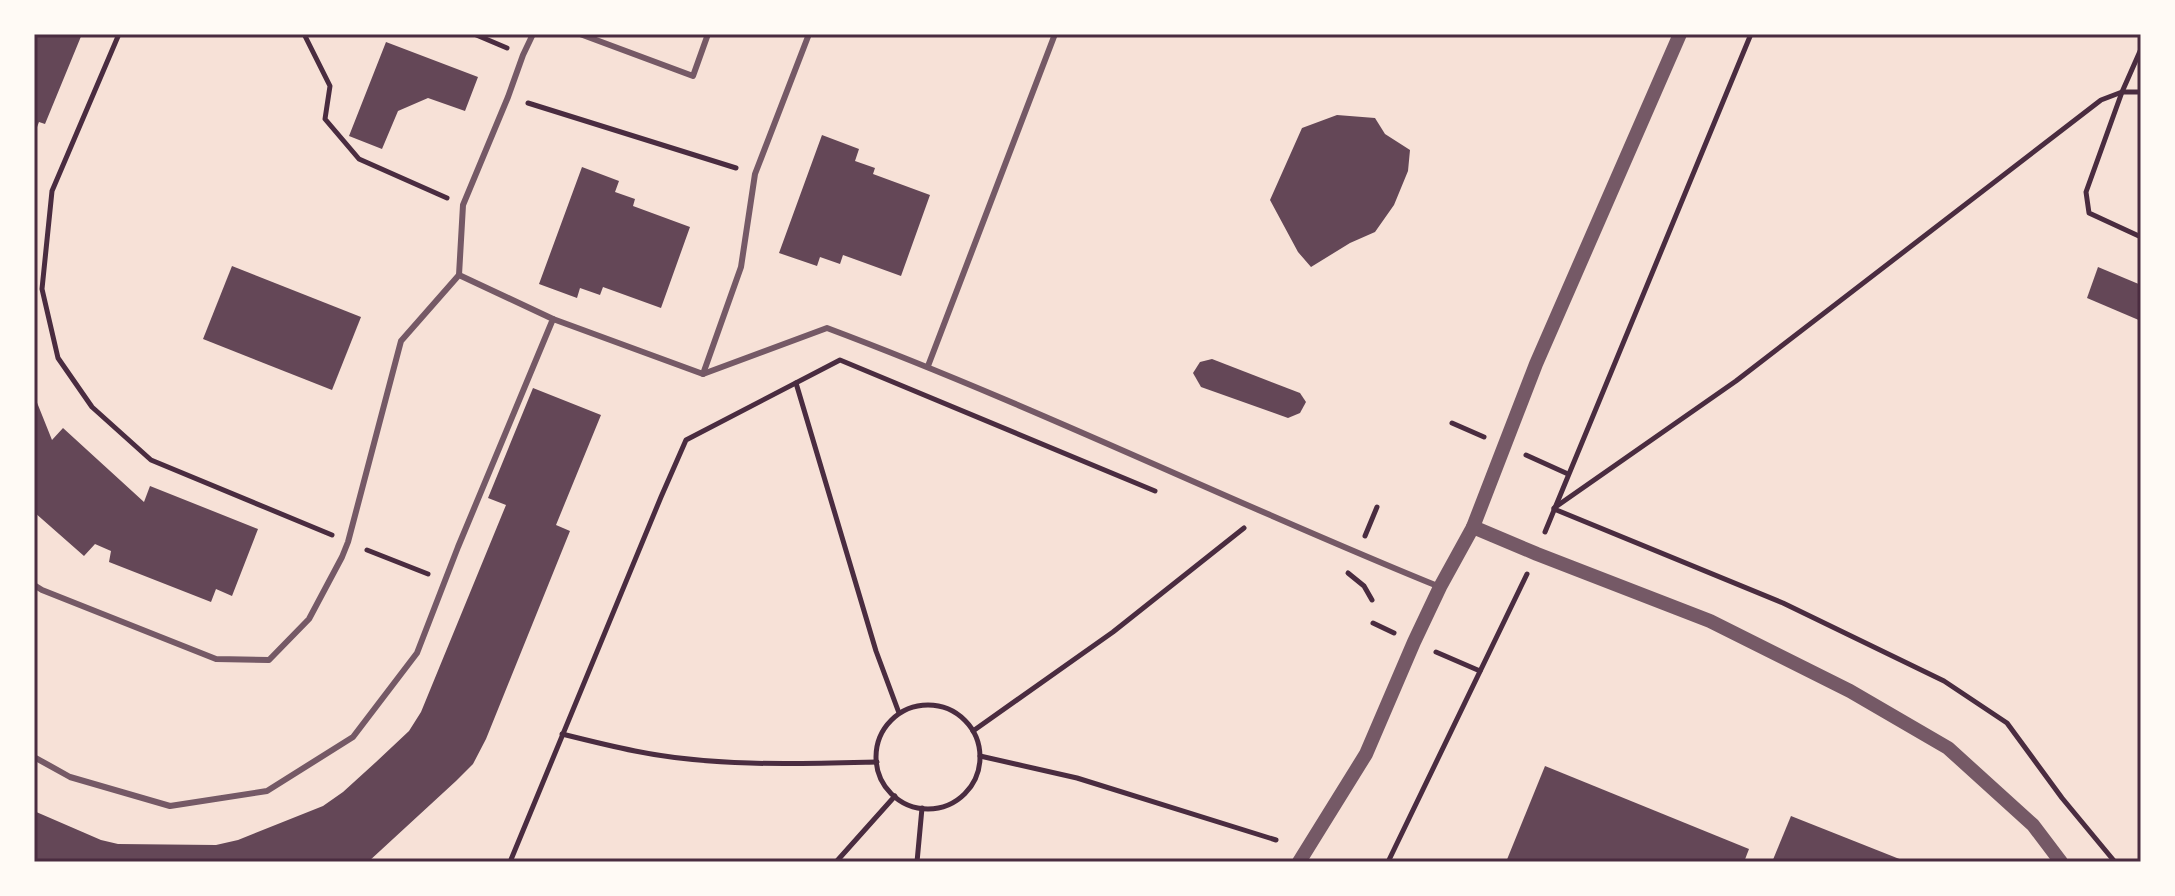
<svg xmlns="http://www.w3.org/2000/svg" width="2175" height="896" viewBox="0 0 2175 896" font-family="'Nunito Sans',sans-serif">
  <rect width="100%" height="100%" fill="#f7e1d7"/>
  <g fill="#644757">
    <polygon points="34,34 82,34 45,124 39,122 34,135"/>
    <polygon points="386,42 478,77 465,111 428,98 398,111 382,149 349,136"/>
    <polygon points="1337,115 1375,118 1385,134 1410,150 1408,171 1394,205 1375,232 1350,243 1311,267 1298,252 1270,200 1302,128"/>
    <polygon points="822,135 859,149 855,161 875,168 873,174 930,195 901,276 843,255 840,264 820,257 817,266 779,253"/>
    <polygon points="582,167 619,181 615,192 635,199 633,206 690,227 661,308 603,287 600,295 580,288 577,298 539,284"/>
    <polygon points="232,266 361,317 332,390 203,339"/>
    <polygon points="2098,267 2141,285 2141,321 2087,298"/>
    <polygon points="1212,359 1300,393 1306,402 1300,413 1288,418 1201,387 1193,373 1200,362"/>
    <polygon points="533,388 601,415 556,525 570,531 486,739 473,764 456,781 368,862 34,862 34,811 101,840 118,844 216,845 238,840 323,806 343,792 376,762 409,731 421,712 506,505 488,498"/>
    <polygon points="34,395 52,440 63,428 144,502 150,486 258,529 232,596 216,589 211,602 109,562 111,551 95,544 84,556 34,512"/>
    <polygon points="1545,766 1749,849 1744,862 1506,862"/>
    <polygon points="1791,816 1907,862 1772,862"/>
  </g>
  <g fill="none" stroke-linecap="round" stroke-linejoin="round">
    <g stroke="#4a2c40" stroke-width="5">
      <polyline points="119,34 52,191 42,289 58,358 92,407 151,460 332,535"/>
      <polyline points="304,34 330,86 325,119 359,159 447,198"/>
      <polyline points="474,34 507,48"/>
      <polyline points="2141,49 2122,92 2086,192 2089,213 2141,237"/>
      <polyline points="528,103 736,168"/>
      <polyline points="796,383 876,651 899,713"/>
      <polyline points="1452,423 1484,437"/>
      <polyline points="1526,455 1568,474"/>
      <polyline points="1554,508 1736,381 2101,100 2122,92 2141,92"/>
      <polyline points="1554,509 1783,603 1944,681 2007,723 2062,798 2115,862"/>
      <polyline points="1545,532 1751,34"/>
      <polyline points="1365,536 1377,507"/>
      <polyline points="367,550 428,574"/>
      <polyline points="1348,573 1364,586 1372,600"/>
      <polyline points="1373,623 1394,633"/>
      <polyline points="1436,652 1480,671"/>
      <circle cx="928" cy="757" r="52"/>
      <polyline points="973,731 1113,632 1244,528"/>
      <path d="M 562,734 C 586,740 610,746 635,751 C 714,767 797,764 877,762"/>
      <polyline points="980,756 1077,778 1276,840"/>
      <polyline points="510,862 661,497 686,440 840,360 1155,491"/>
      <polyline points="836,862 895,796"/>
      <polyline points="917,862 922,808"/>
      <polyline points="1388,862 1527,574"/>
    </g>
    <g stroke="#755966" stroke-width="6">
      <polyline points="580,34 693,76 708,34"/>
      <polyline points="459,275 463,205 508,97 523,55 533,34"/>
      <path d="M 553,319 L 703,374 L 827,328 C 1035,406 1235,504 1440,587"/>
      <polyline points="928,366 1055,34"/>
      <polyline points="703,374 741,267 755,174 809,34"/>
      <polyline points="34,585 42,590 216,659 269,660 309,619 342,557 348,542 401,341 459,275 553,319 458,547 417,653 353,737 267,791 170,806 70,777 34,757"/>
    </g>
    <g stroke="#755966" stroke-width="14">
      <polyline points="1473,527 1537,554 1710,621 1850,691 1948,748 2033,825 2061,862"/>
      <polyline points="1299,862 1366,754 1414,642 1440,587 1473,527 1536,364 1680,34"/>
    </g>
  </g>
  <rect width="2175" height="896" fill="none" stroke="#fffaf5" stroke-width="72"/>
  <rect x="36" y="36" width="2103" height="824" fill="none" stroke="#4a2c40" stroke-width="3"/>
</svg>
